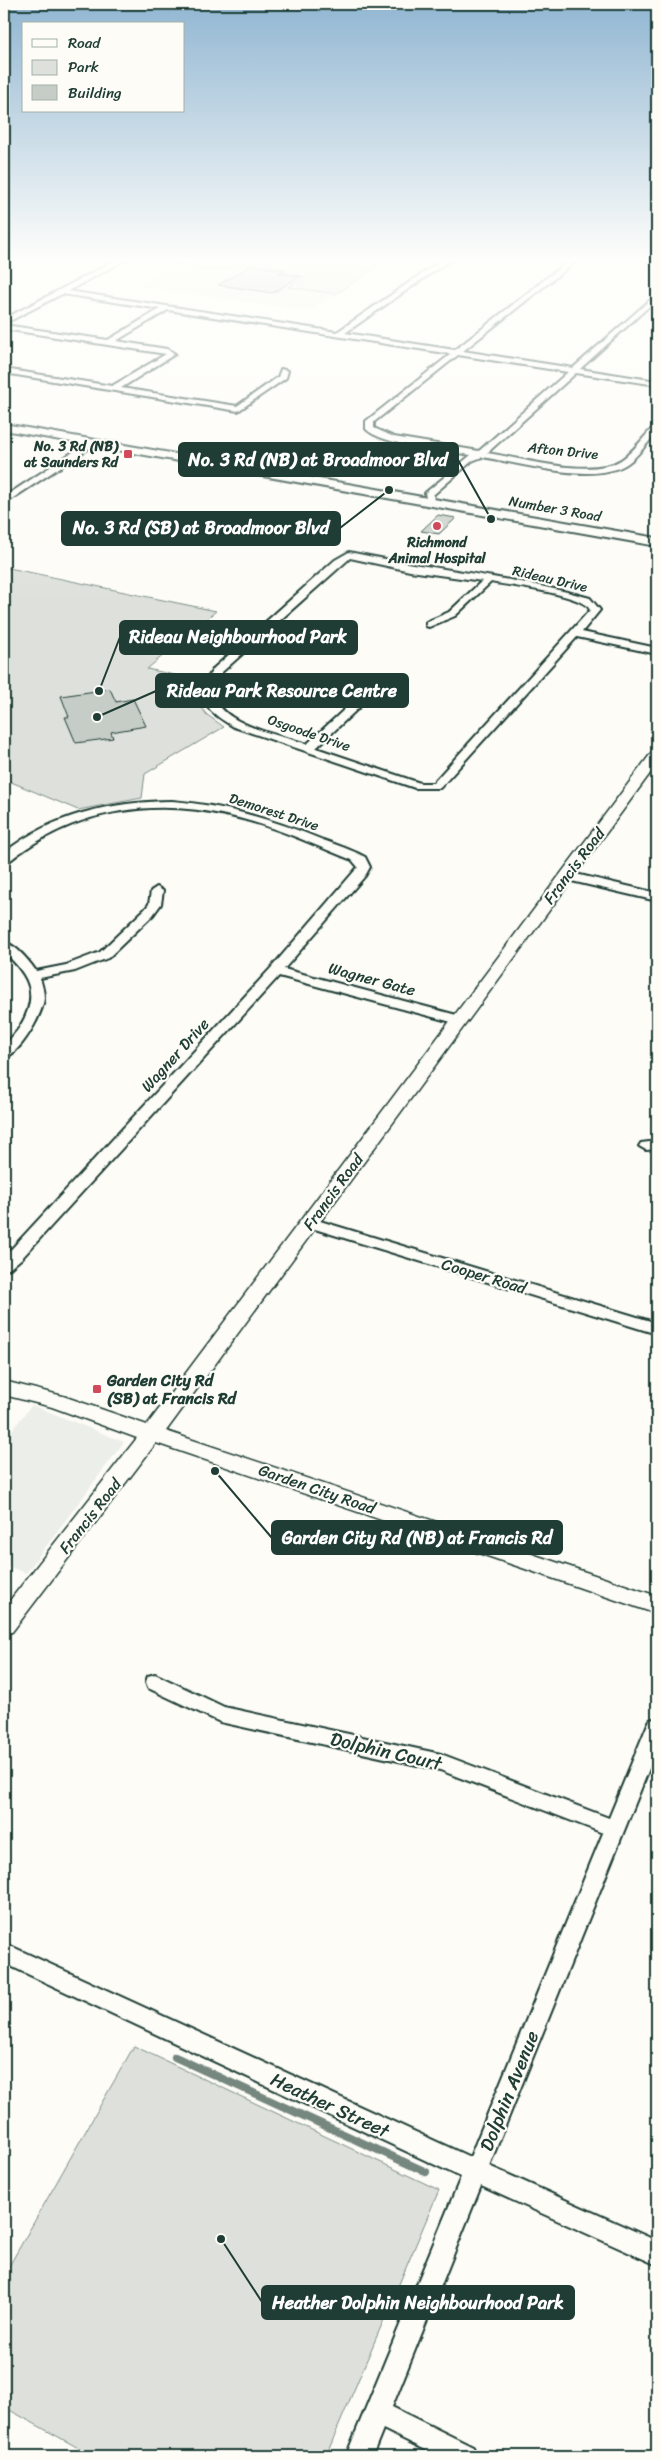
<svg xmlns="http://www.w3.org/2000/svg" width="661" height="2460" viewBox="0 0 661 2460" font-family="Sriracha,sans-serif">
  <rect width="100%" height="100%" fill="#fdfcf7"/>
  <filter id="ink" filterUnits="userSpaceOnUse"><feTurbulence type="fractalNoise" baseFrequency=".02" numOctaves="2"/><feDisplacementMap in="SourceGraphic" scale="10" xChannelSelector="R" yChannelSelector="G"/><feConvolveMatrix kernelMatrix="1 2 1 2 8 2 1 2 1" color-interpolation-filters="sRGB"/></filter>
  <g filter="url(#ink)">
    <g fill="#eceee9">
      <polygon points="250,264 286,269 286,274 305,276 289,287 336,294 309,311 137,286 174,265 210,271"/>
      <polygon points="32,1405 124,1442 26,1573 4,1565 4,1440"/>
    </g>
    <g fill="#dde0db" stroke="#7e8e88">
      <polygon points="187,258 391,258 336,294 288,287 304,277 286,274 285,269 249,264 210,271 174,265"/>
      <polygon points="4,567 216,611 147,669 198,680 194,696 206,714 224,727 145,774 142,798 78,810 4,779"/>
      <polygon points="134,2046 439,2190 326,2456 93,2456 4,2407 4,2275"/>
    </g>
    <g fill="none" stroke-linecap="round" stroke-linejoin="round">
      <polyline stroke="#75877f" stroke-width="8" points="175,2057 426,2172"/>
    </g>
    <g fill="#c6cdc7" stroke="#1f3d34">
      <polygon points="252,265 284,270 278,273 300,276 273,293 218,285"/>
      <polygon points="438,515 456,518 439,534 421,531"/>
      <polygon points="110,689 116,702 133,699 146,726 111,732 113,738 76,743 65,717 69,717 61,696"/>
    </g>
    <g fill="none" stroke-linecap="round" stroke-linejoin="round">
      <g stroke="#1f3d34" stroke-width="4">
        <g id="minor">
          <path d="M 120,258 L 129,258 L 68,291 L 337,332 L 445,258 L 453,258 L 345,333 L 455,350 L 572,258 L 580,258 L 463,351 L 573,368 L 657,294 L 657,299 L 580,369 L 657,381 L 657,385 L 576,373 L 487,453 C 521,458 591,479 621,460 C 633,452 644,437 654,426 L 657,426 L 657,432 C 648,442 639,455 628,463 C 596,486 519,463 482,457 L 472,461 L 433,495 L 434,498 L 430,501 L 426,498 L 425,493 L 471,455 C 447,451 381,445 366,429 L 366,421 L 451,354 L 168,310 L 116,341 L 167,349 L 175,354 L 121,388 L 237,406 L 278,377 L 281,369 L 288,371 L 286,378 L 238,411 L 4,373 L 4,369 L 112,386 L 166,354 L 4,329 L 4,325 L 108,340 L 160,309 L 62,294 L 4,324 L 4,319 ZM 458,355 L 568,372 L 479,451 L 394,437 L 374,428 L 374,422 Z"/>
          <polygon points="634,258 657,259 657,263"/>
          <polygon points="90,441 97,443 4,504 4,497"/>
          <polygon points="219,445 286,456 290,459 286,462 222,449 219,449"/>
          <path d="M 349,552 C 429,569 511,576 590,598 L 600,610 L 582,632 L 657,648 L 657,654 L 577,637 L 440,788 L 415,788 L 234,727 C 206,711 193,698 214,668 L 335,560 ZM 350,558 L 410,571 L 482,581 L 449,612 L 426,622 L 426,626 L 429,627 L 455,616 L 491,582 C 509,586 584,594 590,610 L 433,783 L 420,783 L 316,748 L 369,698 L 373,683 L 372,681 L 364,681 L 360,695 L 307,744 C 276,734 189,719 222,672 Z"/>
          <path d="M 172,801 C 225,805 273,820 323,840 C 337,845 352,850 365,857 L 370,867 L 365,876 L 284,969 L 464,1017 L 466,1020 L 459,1024 L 279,976 L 22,1258 L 9,1269 L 4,1270 L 4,1257 L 271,968 L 358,867 L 352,860 C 312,844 272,825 230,816 C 151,797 72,810 8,862 L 4,862 L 4,853 C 53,814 110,802 172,801 Z"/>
          <polygon points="567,872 657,893 657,901 563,879 561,876 563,873"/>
          <path d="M 157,887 L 163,891 L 161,904 L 153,915 L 108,958 L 75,971 L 40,978 C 42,985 44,991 44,998 C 43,1014 20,1054 4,1058 C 4,1042 11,1040 19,1028 C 40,995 30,976 4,952 L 4,942 C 16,945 29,961 36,971 L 66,965 L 100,952 L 145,909 L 149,904 L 151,891 Z"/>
          <polygon points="657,1141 657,1149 646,1150 639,1146 641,1143"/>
          <polygon points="310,1218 657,1323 657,1334 305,1226 303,1223"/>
          <polygon points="155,1674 224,1707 441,1754 609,1818 647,1726 650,1720 657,1718 657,1749 489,2166 657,2241 657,2265 481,2186 392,2407 473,2447 477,2456 438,2456 383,2429 372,2456 346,2456 461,2177 4,1963 4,1943 470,2157 603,1833 440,1770 220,1722 148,1688 146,1682 148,1676"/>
        </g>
      </g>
      <g stroke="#1f3d34" stroke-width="3">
        <g id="tertiary">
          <polygon points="4,258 9,258 4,262"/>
          <polygon points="657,751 657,764 166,1431 657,1596 657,1614 156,1443 12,1632 4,1634 4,1608 137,1438 52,1407 4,1395 4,1381 63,1396 147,1425 652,752"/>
        </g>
      </g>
      <g stroke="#1f3d34" stroke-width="4">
        <polygon id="secondary" points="4,424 657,538 657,546 4,430"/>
      </g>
      <use href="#minor" fill="#fdfcf7" fill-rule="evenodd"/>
      <use href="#tertiary" fill="#fdfcf7" fill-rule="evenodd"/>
      <use href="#secondary" fill="#fdfcf7" fill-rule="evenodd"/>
    </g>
  </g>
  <linearGradient id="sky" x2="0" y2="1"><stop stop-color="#91b6d2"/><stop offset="0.43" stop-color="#fefefb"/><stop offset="1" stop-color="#fefefb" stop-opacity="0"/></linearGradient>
  <rect width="661" height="603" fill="url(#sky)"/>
  <g fill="#d1495b" stroke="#fdfcf7" stroke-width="2">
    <rect x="123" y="449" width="10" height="10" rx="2.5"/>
    <circle cx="437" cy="526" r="5"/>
    <rect x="92" y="1384" width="10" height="10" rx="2.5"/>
  </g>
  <g text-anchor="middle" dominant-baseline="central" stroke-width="4.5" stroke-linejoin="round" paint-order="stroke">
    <g font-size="14" font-weight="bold" fill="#1f3d34" stroke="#fdfcf7" text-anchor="end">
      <text x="118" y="446">No. 3 Rd (NB)<tspan x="118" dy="16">at Saunders Rd</tspan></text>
      <text x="437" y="542" text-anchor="middle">Richmond<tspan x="437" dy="16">Animal Hospital</tspan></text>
    </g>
    <g font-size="14" fill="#1f3d34" stroke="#fdfcf7">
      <text transform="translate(563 451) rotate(6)">Afton Drive</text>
      <text transform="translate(555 509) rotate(10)">Number 3 Road</text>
      <text transform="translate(550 579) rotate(13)">Rideau Drive</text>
      <text transform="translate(309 733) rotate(19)">Osgoode Drive</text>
      <text transform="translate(274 812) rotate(18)">Demorest Drive</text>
    </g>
    <g font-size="16" fill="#1f3d34" stroke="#fdfcf7">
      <text transform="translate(574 866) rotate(-53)">Francis Road</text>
      <text transform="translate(372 979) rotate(15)">Wagner Gate</text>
      <text transform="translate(175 1055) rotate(-48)">Wagner Drive</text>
      <text transform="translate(333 1192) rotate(-54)">Francis Road</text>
      <text transform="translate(484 1276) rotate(17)">Cooper Road</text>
      <text transform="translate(317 1489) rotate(19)">Garden City Road</text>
      <text transform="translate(90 1516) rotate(-52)">Francis Road</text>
    </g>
    <g font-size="16" font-weight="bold" fill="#1f3d34" stroke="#fdfcf7" text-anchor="start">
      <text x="107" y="1380">Garden City Rd<tspan x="107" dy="18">(SB) at Francis Rd</tspan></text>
    </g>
    <g font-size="19" fill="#1f3d34" stroke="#fdfcf7">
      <text transform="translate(386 1751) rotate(13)">Dolphin Court</text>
      <text transform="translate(509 2091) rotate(-68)">Dolphin Avenue</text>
      <text transform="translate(330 2105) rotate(25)">Heather Street</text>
    </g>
  </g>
  <path fill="none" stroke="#1f3d34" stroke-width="2" d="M491 519L458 460M389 490L340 528M99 691L120 637M97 717L156 691M215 1471L272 1538M221 2239L262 2302"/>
  <g fill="#1f3d34" stroke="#fdfcf7" stroke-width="2">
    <circle cx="491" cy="519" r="5"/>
    <circle cx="389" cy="490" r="5"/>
    <circle cx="99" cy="691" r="5"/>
    <circle cx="97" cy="717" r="5"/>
    <circle cx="215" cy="1471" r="5"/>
    <circle cx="221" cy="2239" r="5"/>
  </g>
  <g fill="#1f3d34" stroke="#1f3d34" stroke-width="2">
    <rect x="179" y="443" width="279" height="33" rx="5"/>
    <rect x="62" y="512" width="278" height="33" rx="5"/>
    <rect x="120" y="621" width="237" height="33" rx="5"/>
    <rect x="156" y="674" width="252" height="33" rx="5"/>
    <rect x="272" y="1521" width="290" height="33" rx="5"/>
    <rect x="262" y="2286" width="312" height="33" rx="5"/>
  </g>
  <g font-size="18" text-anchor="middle" font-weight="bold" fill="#fff">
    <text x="318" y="466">No. 3 Rd (NB) at Broadmoor Blvd</text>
    <text x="201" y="534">No. 3 Rd (SB) at Broadmoor Blvd</text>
    <text x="238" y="643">Rideau Neighbourhood Park</text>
    <text x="282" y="697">Rideau Park Resource Centre</text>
    <text x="417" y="1544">Garden City Rd (NB) at Francis Rd</text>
    <text x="418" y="2309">Heather Dolphin Neighbourhood Park</text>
  </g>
  <rect width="661" height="2460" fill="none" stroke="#fdfcf7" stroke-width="20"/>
  <rect x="10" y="10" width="641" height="2440" fill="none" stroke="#1f3d34" stroke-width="2" filter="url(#ink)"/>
  <rect x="22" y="22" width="162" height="90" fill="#fdfcf7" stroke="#a4b0a9"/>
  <rect x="32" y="39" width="25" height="8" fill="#fdfcf7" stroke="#a4b0a9"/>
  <text x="68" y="48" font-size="15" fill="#1f3d34">Road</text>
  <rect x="32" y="60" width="25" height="15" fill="#dde0db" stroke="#a4b0a9"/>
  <text x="68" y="72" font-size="15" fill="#1f3d34">Park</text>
  <rect x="32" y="85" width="25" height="15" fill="#c6cdc7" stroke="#a4b0a9"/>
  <text x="68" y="98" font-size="15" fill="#1f3d34">Building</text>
</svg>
